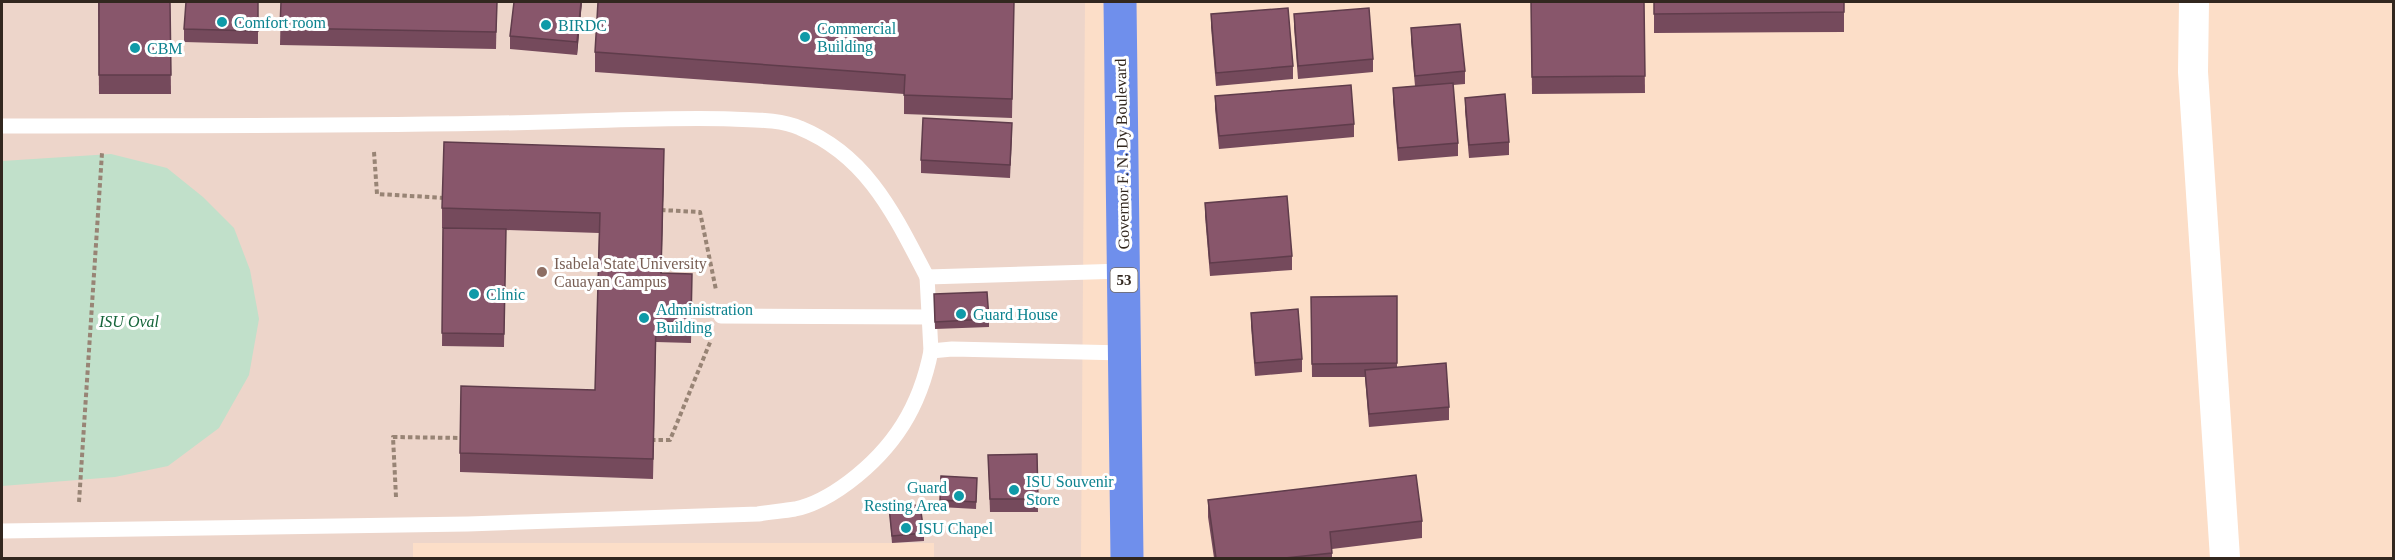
<svg xmlns="http://www.w3.org/2000/svg" width="2395" height="560" viewBox="0 0 2395 560" font-family="Georgia,serif">
  <rect width="100%" height="100%" fill="#fcdec8"/>
  <polygon fill="#edd5ca" points="2,2 1085,2 1081,558 934,558 934,543 413,543 413,558 2,558"/>
  <polygon fill="#c1e0ca" points="111,154 167,168 203,197 234,228 250,270 259,319 249,375 219,428 168,466 115,477 2,486 2,161"/>
  <g fill="none" stroke-linecap="round" stroke-linejoin="round">
    <g stroke="#988475" stroke-width="4" stroke-dasharray="4.5 3" stroke-linecap="butt">
      <polyline points="374,152 377,194 446,198"/>
      <polyline points="661,210 700,212 716,290"/>
      <polyline points="651,440 670,440 711,340"/>
      <polyline points="396,497 393,437 463,438"/>
      <polyline points="79,502 102,153"/>
    </g>
    <g stroke="#fff" stroke-width="15">
      <path d="M 2,126 C 182,125 364,127 545,122 C 607,121 668,117 731,119 C 753,120 780,119 800,128 C 868,156 895,216 927,277 L 1124,271"/>
      <polyline points="927,277 931,351"/>
      <polyline points="721,316 929,317"/>
      <path d="M 2,531 L 468,524 L 758,514 C 770,512 783,511 795,509 C 815,505 833,494 849,482 C 894,448 920,407 931,351 L 952,349 L 1125,353"/>
    </g>
    <polyline stroke="#fff" stroke-width="30" points="2194,2 2193,72 2225,558"/>
    <polyline stroke="#6f8fec" stroke-width="33" points="1120,2 1127,558"/>
  </g>
  <g fill="#754a5c">
    <polygon points="98,2 170,2 171,94 99,94"/>
    <polygon points="258,2 258,44 184,42 184,29"/>
    <polygon points="281,2 497,2 496,49 280,45"/>
    <polygon points="582,2 577,55 510,49 510,36"/>
    <polygon points="1014,2 1012,118 904,114 904,94 595,72 595,52"/>
    <polygon points="1531,2 1644,2 1645,93 1532,94"/>
    <polygon points="1654,2 1844,2 1844,32 1654,33"/>
    <polygon points="1211,14 1293,66 1293,79 1216,86 1211,27"/>
    <polygon points="1294,14 1373,59 1373,72 1298,79 1294,27"/>
    <polygon points="1411,28 1465,71 1465,84 1453,85 1458,143 1458,156 1398,161 1393,101 1393,88 1415,86 1411,41"/>
    <polygon points="1215,96 1354,124 1354,137 1219,149 1215,109"/>
    <polygon points="1465,98 1509,142 1509,155 1469,158 1465,111"/>
    <polygon points="1012,137 1010,178 921,173 921,160"/>
    <polygon points="664,168 661,273 692,294 691,343 656,342 653,479 460,472 460,453 595,390 599,233 506,230 504,347 442,346 443,228 449,228 442,228 442,208"/>
    <polygon points="1205,203 1292,256 1292,270 1210,276 1205,216"/>
    <polygon points="934,294 989,319 989,327 935,329"/>
    <polygon points="1397,296 1397,367 1449,407 1449,420 1369,427 1365,377 1312,377 1311,297"/>
    <polygon points="1251,313 1302,359 1302,372 1255,376 1251,326"/>
    <polygon points="1037,454 1038,512 990,512 988,455"/>
    <polygon points="941,476 977,478 976,509 940,507"/>
    <polygon points="1208,500 1422,521 1422,538 1332,549 1332,558 1214,558 1208,517"/>
    <polygon points="889,507 924,533 924,541 892,543"/>
  </g>
  <g fill="#5f3c4b">
    <polygon points="581,2 582,2 577,55 577,42"/>
    <polygon points="664,149 664,168 661,293 661,273"/>
  </g>
  <g fill="#88566b" stroke="#5f3c4b" stroke-width="1.5">
    <polygon points="99,2 170,2 171,75 99,75"/>
    <polygon points="186,2 258,2 258,31 184,29"/>
    <polygon points="281,2 497,2 496,32 280,28"/>
    <polygon points="514,2 581,2 577,42 510,36"/>
    <polygon points="598,2 1014,2 1012,99 904,95 905,75 595,52"/>
    <polygon points="1531,2 1644,2 1645,76 1532,77"/>
    <polygon points="1654,2 1844,2 1844,12 1654,14"/>
    <polygon points="1288,8 1293,66 1216,73 1211,14"/>
    <polygon points="1369,8 1373,59 1298,66 1294,14"/>
    <polygon points="1460,24 1465,71 1415,76 1411,28"/>
    <polygon points="1453,83 1458,143 1398,148 1393,88"/>
    <polygon points="1351,85 1354,124 1219,136 1215,96"/>
    <polygon points="1505,94 1509,142 1469,145 1465,98"/>
    <polygon points="923,118 1012,123 1010,165 921,160"/>
    <polygon points="444,142 664,149 661,273 692,274 691,323 656,322 653,459 460,453 461,386 595,390 600,213 442,208"/>
    <polygon points="1287,196 1292,256 1210,263 1205,203"/>
    <polygon points="443,228 506,229 504,334 442,333"/>
    <polygon points="987,292 989,319 935,322 934,294"/>
    <polygon points="1397,296 1397,363 1312,364 1311,297"/>
    <polygon points="1298,309 1302,359 1255,363 1251,313"/>
    <polygon points="1446,363 1449,407 1369,414 1365,370"/>
    <polygon points="1037,454 1038,499 990,499 988,455"/>
    <polygon points="1416,475 1422,521 1330,532 1332,553 1285,558 1216,558 1208,500"/>
    <polygon points="941,476 977,478 976,502 940,500"/>
    <polygon points="920,505 924,533 892,536 889,507"/>
  </g>
  <g fill="#0f9aa8" stroke="#fff" stroke-width="2">
    <circle cx="222" cy="22" r="6"/>
    <circle cx="546" cy="25" r="6"/>
    <circle cx="805" cy="37" r="6"/>
    <circle cx="135" cy="48" r="6"/>
    <circle cx="474" cy="294" r="6"/>
    <circle cx="961" cy="314" r="6"/>
    <circle cx="644" cy="318" r="6"/>
    <circle cx="1014" cy="490" r="6"/>
    <circle cx="959" cy="496" r="6"/>
    <circle cx="906" cy="528" r="6"/>
  </g>
  <circle fill="#8d6e63" stroke="#fff" stroke-width="2" cx="542" cy="272" r="6"/>
  <g text-anchor="middle" dominant-baseline="central" stroke-width="6" stroke-linejoin="round" paint-order="stroke">
    <rect fill="#fff" stroke="#706862" stroke-width="1.5" x="1110.5" y="268" width="27" height="24" rx="4.5"/>
    <g font-size="15" font-weight="bold" fill="#32271f">
      <text x="1124" y="280">53</text>
    </g>
    <g font-size="16" fill="#0d838f" stroke="#fff" text-anchor="start">
      <text x="234" y="22">Comfort room</text>
      <text x="558" y="25">BIRDC</text>
      <text x="817" y="28">Commercial<tspan x="817" dy="18">Building</tspan></text>
      <text x="147" y="48">CBM</text>
      <text x="486" y="294">Clinic</text>
      <text x="656" y="309">Administration<tspan x="656" dy="18">Building</tspan></text>
      <text x="973" y="314">Guard House</text>
      <text x="1026" y="481">ISU Souvenir<tspan x="1026" dy="18">Store</tspan></text>
      <text x="947" y="487" text-anchor="end">Guard<tspan x="947" dy="18">Resting Area</tspan></text>
      <text x="918" y="528">ISU Chapel</text>
    </g>
    <g font-size="16" fill="#32271f" stroke="#fff">
      <text transform="translate(1122 154) rotate(-91)">Governor F. N. Dy Boulevard</text>
    </g>
    <g font-size="16" fill="#785e54" stroke="#fff" text-anchor="start">
      <text x="554" y="263">Isabela State University<tspan x="554" dy="18">Cauayan Campus</tspan></text>
    </g>
    <g font-size="16" font-style="italic" fill="#156439" stroke="#fff">
      <text x="129" y="321">ISU Oval</text>
    </g>
  </g>
  <rect width="2395" height="560" fill="none" stroke="#32271f" stroke-width="6"/>
</svg>
